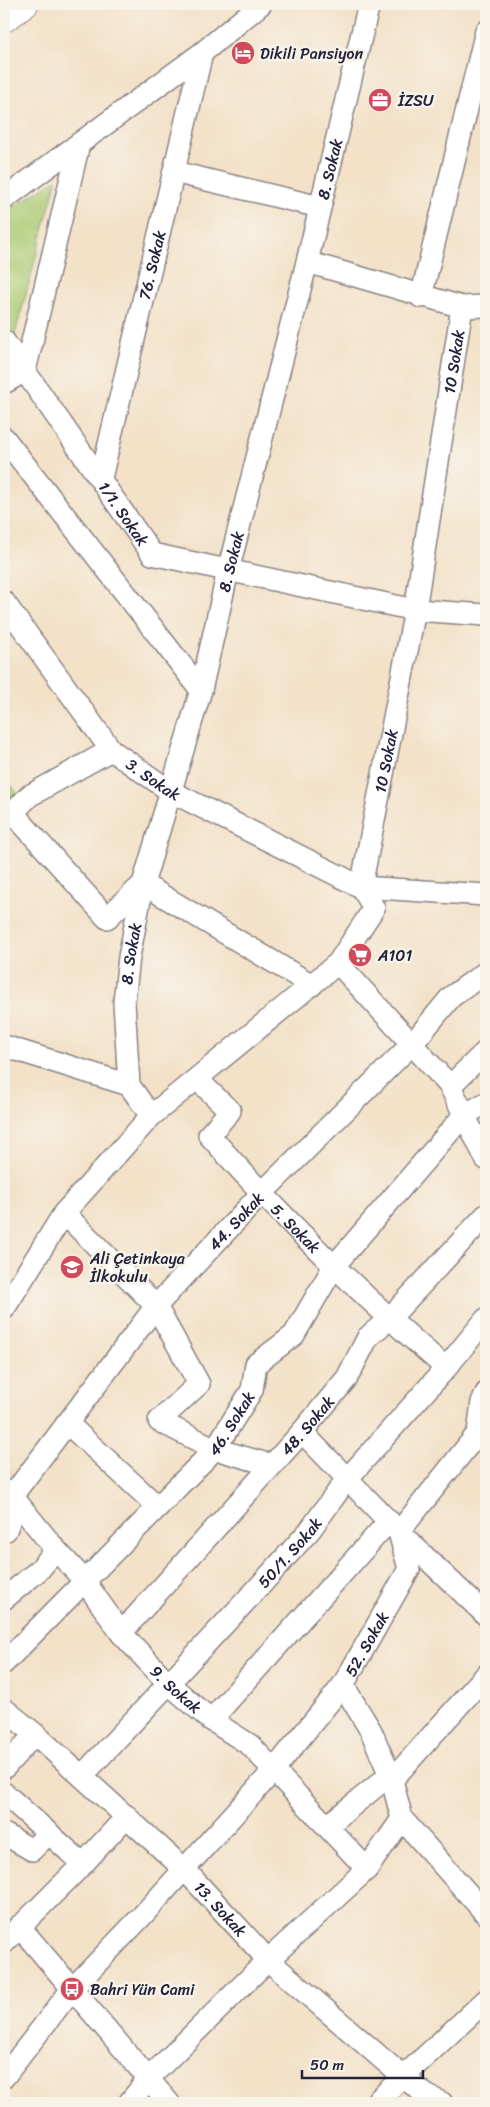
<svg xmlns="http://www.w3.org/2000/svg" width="490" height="2107" viewBox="0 0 490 2107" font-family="Sriracha,sans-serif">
  <rect width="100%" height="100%" fill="#f7f3e8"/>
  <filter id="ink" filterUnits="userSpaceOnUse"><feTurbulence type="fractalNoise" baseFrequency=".02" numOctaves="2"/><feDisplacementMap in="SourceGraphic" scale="10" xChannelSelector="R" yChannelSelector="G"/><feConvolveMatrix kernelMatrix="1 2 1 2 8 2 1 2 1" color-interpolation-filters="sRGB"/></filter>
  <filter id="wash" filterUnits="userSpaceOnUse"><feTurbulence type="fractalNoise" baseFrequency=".0096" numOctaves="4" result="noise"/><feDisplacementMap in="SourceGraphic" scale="20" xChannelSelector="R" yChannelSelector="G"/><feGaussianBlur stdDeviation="1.12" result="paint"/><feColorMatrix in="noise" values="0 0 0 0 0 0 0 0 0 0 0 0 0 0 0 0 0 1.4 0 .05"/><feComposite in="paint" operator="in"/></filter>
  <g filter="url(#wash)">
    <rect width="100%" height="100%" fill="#f3e1c8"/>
    <g fill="#aaca72" stroke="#667656">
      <polygon points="57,179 13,342 4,330 4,213"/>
      <polygon points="4,776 17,793 4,804"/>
    </g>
  </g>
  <g filter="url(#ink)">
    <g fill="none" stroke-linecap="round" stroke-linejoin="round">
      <g stroke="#8a8282" stroke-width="24">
        <g id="minor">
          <polyline points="174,172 320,207"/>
          <polyline points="4,199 202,53 261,4"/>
          <polyline points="307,262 462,307 486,306"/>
          <polyline points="421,297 486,31"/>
          <path id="s1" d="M 4,341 L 152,554 L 415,610 L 486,615"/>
          <polyline points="25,371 79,144"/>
          <polyline points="4,383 25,371"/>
          <polyline points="4,438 201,690"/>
          <path id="s2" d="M 101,478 L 202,53"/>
          <path id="s3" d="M 4,602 L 111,750 L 170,791 L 361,887 L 486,895"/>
          <polyline points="13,813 107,918 143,884 312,985"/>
          <polyline points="4,817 13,813 29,796 111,750"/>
          <polyline points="338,963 450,1086 486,1159"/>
          <polyline points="4,1046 129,1085"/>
          <path id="s4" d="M 197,1079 L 230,1111 L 209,1135 C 283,1219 362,1296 446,1368"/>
          <polyline points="450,1086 486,1051"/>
          <path id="s5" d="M 151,1116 L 129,1085 L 124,1002 L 129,957 L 143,884 L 201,690 L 228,571 L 307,262 L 369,4"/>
          <polyline points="64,1213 156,1306 199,1384 159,1421 215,1449 271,1465"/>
          <path id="s6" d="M 4,1309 L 64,1213 L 151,1116 L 338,963 L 374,908 L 361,887 L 415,610 L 462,307"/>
          <polyline points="67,1423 158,1507"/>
          <polyline points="302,1432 399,1532 486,1615"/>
          <path id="s7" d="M 4,1490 L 12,1496 L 56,1550 L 84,1580 L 121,1633 L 169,1684 L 211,1720 L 250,1745 L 367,1869"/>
          <path id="s8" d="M 12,1496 L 156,1306 L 261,1194 L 413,1043 L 451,997 L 486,972"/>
          <polyline points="4,1530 6,1530 17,1501"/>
          <polyline points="4,1599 39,1570 56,1550"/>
          <path id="s9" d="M 121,1633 L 302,1432 L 347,1378 L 368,1337 L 389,1319 L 486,1215"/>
          <path id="s10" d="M 4,1663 L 215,1449 L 252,1390 L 256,1364 L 294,1335 L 334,1266 L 464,1115 L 486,1103"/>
          <polyline points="343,1685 371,1731 392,1780 402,1819 486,1914"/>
          <path id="s11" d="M 4,1709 L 35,1734 L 184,1869 L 268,1960 L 402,2076 L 426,2095 L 442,2103"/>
          <polyline points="211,1720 389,1521"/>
          <polyline points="4,1768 35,1734"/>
          <path id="s12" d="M 82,1776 L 258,1588 L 310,1530 L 347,1479 L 446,1368 L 486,1319"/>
          <polyline points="392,1780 486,1675"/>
          <polyline points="4,1793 83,1864"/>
          <polyline points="327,1826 390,1775"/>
          <polyline points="4,1836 6,1835 32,1850 49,1833"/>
          <polyline points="19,1926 169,2103"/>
          <polyline points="4,1943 83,1864 127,1816"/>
          <path id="s13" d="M 4,2077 L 72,1989 L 141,1917 L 274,1770 L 343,1685 L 409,1569 L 399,1532 L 478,1433 L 482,1402 L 486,1393"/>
          <polyline points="129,2103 148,2079 268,1960 367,1869 402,1819"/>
          <polyline points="375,2103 486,2000"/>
        </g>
      </g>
      <g stroke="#8a8282" stroke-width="30">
        <polyline id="major" points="4,18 24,4"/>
      </g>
      <use href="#minor" stroke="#fff" stroke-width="21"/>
      <use href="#major" stroke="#fff" stroke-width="28"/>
    </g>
  </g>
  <defs>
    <g id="hotel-disc" transform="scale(1.25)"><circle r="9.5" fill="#d1495b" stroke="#f7f3e8"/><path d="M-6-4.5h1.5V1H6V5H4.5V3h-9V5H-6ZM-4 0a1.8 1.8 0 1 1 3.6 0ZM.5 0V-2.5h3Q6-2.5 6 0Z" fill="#fff"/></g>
    <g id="office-disc" transform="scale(1.25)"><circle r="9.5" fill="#d1495b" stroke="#f7f3e8"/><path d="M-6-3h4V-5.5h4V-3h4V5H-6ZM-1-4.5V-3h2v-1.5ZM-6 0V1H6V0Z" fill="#fff"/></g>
    <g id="supermarket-disc" transform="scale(1.25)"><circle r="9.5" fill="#d1495b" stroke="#f7f3e8"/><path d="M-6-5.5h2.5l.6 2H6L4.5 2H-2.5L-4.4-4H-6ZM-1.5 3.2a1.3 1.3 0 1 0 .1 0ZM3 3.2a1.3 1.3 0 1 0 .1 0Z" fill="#fff"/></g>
    <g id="school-disc" transform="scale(1.25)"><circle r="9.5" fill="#d1495b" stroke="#f7f3e8"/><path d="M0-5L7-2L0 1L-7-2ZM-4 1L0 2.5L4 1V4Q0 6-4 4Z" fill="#fff"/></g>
    <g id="bus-disc" transform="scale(1.25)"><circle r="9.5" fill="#d1495b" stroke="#f7f3e8"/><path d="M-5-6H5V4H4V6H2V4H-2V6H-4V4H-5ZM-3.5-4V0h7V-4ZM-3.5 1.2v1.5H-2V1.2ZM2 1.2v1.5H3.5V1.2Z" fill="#fff"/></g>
  </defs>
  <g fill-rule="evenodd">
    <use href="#hotel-disc" x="243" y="53"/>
    <use href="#office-disc" x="380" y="100"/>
    <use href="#supermarket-disc" x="360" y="955"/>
    <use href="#school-disc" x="72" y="1267"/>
    <use href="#bus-disc" x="72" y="1989"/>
  </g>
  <g text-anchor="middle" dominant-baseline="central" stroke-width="5" stroke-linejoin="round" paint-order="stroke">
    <g font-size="16" fill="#22223b" stroke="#f7f3e8" text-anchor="start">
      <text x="260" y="53">Dikili Pansiyon</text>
      <text x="398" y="100">İZSU</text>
      <text x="378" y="955">A101</text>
      <text x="90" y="1258">Ali Çetinkaya<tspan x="90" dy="18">İlkokulu</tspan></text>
      <text x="90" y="1989">Bahri Yün Cami</text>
    </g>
    <g font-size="16" fill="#22223b" stroke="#f7f3e8">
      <text stroke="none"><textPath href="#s5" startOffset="980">8. Sokak</textPath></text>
      <text stroke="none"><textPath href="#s2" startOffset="219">76. Sokak</textPath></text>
      <text stroke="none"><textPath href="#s6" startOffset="1109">10 Sokak</textPath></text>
      <text stroke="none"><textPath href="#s1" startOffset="210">1/1. Sokak</textPath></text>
      <text stroke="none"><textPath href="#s5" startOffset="575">8. Sokak</textPath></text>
      <text stroke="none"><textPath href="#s6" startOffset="704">10 Sokak</textPath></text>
      <text stroke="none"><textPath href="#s3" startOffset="234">3. Sokak</textPath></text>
      <text stroke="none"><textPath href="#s5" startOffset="170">8. Sokak</textPath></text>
      <text stroke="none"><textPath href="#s8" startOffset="355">44. Sokak</textPath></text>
      <text stroke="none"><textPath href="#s4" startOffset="205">5. Sokak</textPath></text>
      <text stroke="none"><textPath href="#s10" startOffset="331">46. Sokak</textPath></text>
      <text stroke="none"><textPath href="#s9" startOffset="279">48. Sokak</textPath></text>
      <text stroke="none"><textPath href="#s12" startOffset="305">50/1. Sokak</textPath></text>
      <text stroke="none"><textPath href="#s13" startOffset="566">52. Sokak</textPath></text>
      <text stroke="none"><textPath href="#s7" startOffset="264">9. Sokak</textPath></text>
      <text stroke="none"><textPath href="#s11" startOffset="295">13. Sokak</textPath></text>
    </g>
  </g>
  <rect width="490" height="2107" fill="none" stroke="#f7f3e8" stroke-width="20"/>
  <path d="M302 2070v8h121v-8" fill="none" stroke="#22223b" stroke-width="2.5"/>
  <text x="310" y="2070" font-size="15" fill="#22223b" stroke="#f7f3e8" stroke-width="4" paint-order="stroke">50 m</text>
</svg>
